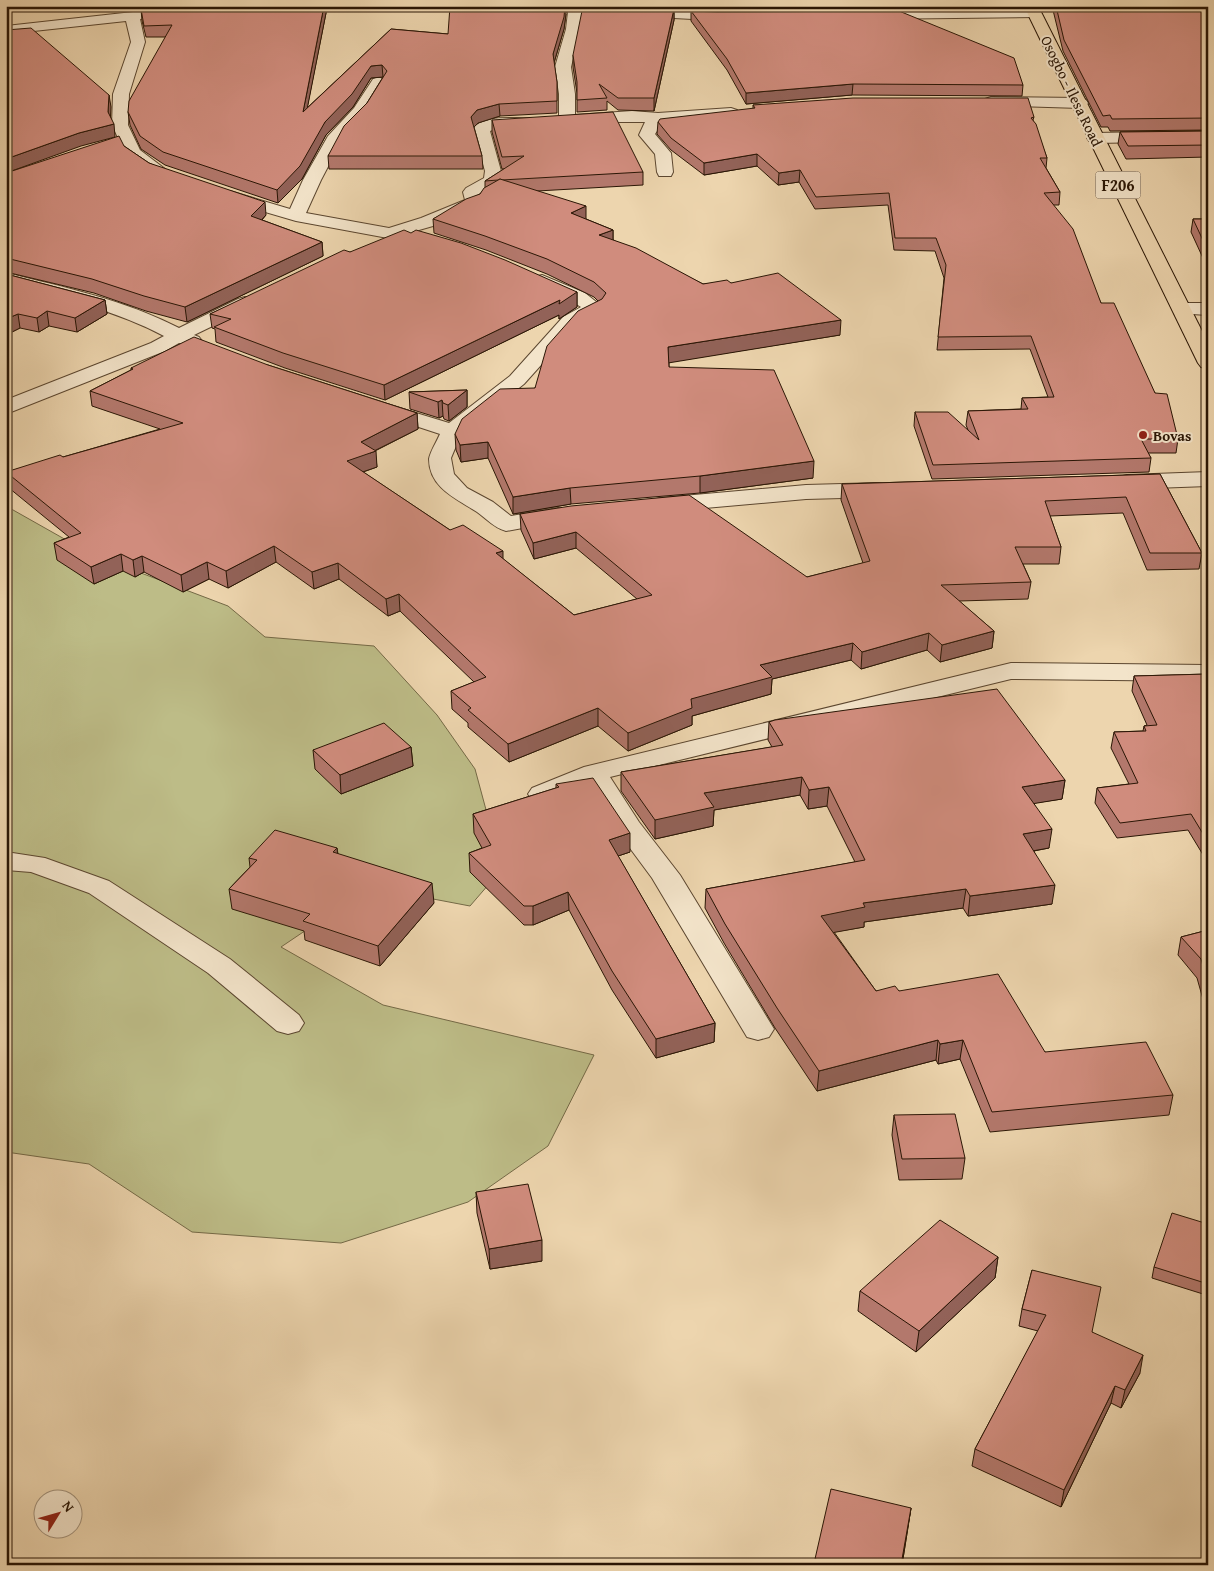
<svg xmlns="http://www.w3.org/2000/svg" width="1214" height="1571" viewBox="0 0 1214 1571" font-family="'Gentium Book Plus',serif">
  <rect width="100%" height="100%" fill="#edd5ae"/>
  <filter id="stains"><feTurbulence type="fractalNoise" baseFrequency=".004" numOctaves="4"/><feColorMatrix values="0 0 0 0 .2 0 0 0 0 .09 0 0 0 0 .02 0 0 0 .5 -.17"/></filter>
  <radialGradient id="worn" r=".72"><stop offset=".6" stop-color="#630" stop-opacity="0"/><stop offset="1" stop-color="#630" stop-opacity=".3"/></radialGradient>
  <polygon fill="#bdbc87" stroke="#746946" points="6,506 91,554 228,606 265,637 374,646 437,715 475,769 502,869 470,906 370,887 281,947 383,1005 594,1055 548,1146 468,1202 341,1243 192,1232 89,1164 6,1152"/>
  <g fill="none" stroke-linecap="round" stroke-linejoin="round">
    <g stroke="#5b462f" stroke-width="2">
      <g id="minor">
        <polygon points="528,6 614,6 734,14 736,17 734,20 729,21 582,13 580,29 571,67 575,94 575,115 632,111 658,113 731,108 737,110 739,113 737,116 731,118 663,122 655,134 671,153 673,172 671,176 659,176 657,172 655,154 639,135 645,122 573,122 567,125 561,123 559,120 559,94 555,67 566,29 568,12 535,10"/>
        <polygon points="151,10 156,11 158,14 156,17 140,19 145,42 129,94 128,125 140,150 169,172 167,176 155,176 127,157 112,125 113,94 131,42 126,21 6,34 6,26"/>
        <polygon points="1033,10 1038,11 1040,14 1038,17 870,19 865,18 863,15 865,12 870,11"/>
        <path d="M 378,77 L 383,79 L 386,82 L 366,114 L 343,138 L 321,180 L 306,213 L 389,228 L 421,218 L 465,200 L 463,192 L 466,188 L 484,178 L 485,171 L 473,129 C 483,114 513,119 529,118 L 535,120 L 537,123 L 535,126 C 520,130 504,125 490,131 L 501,171 L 501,180 L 481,194 L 483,202 L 480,206 L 433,226 L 412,232 L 437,237 L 440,241 L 437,245 L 431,246 L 296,221 L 224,200 L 221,196 L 224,192 L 230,191 L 290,209 L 303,180 L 328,136 L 354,108 L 373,79 Z"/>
        <polygon points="991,97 1080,98 1086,100 1088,103 1086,106 1080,108 985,105 983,102 985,99"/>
        <polygon points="1208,131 1208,141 1095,143 1089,141 1087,138 1089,135 1095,133"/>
        <path d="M 6,273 C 64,287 125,300 179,328 L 238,299 L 245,297 L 252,299 L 255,303 L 252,307 L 194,335 L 199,337 L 202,341 L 199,345 L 192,347 L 179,343 L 165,351 L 6,414 L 6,400 L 151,343 L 164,336 C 115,310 59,297 6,285 Z"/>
        <path d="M 542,275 L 585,293 L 604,308 L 601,312 L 577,325 L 524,384 L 461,434 L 451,458 L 454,474 L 467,488 L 493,502 L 511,516 L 558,508 L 566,510 L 569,515 L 566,520 L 506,531 C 494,528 487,519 477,512 C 457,499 429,488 429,459 C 430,452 437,441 440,434 L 376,413 L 373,409 L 376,405 L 383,403 L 449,423 L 510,376 L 563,317 L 581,307 L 571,301 L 535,285 L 533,281 L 535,277 Z"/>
        <polygon points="1182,303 1208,303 1208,315 1175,313 1172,309 1175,305"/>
        <polygon points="1208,472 1208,486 1127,489 1119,487 1116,482 1119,477 1127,475"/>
        <polygon points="879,483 887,485 890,490 887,495 879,497 806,499 660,512 652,510 649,505 652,500 660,498 806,485"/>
        <polygon points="1011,663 1208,665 1208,681 1011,679 610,777 639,822 680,875 774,1029 769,1037 758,1040 747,1037 652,878 618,832 588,785 552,800 542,802 532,800 528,794 532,788 584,767"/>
        <polygon points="6,852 45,858 109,881 230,959 299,1015 304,1023 299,1031 288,1034 277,1031 208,973 89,893 31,872 6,870"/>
      </g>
    </g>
    <g stroke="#2a1605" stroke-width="2">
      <polygon id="major" points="1024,6 1038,6 1208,343 1208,369 1201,367 1198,363"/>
    </g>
    <use href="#minor" fill="#f3e4ca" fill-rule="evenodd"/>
    <use href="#major" fill="#edd5ae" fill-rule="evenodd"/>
  </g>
  <g fill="#b3786c" stroke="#2a1605">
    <polygon points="130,6 187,6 130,9"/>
    <polygon points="706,6 871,6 871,10 709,11"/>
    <polygon points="930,6 988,6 987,9"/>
    <polygon points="1052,6 1208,6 1208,130 1110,131 1108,127 1101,127 1063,51"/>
    <polygon points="327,8 307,108 391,29 448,34 566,14 564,29 554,63 557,82 557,113 500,116 478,123 474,127 482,156 483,169 329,169 328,156 367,103 383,77 371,78 353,107 326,135 302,179 278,203 165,165 141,149 130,125 128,112 166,37 146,37 142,21 141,9"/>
    <polygon points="674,9 674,20 654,111 618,110 607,101 607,110 577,112 577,93 573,67 573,55"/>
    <polygon points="691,11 1023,85 1022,96 852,95 746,104 727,70 691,21"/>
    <polygon points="753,105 1034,117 1033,120 1047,158 1046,168 1060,192 1059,205 1053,205 1101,303 1155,393 1178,439 1176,453 1148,453 1151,458 1149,472 932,479 914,426 915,412 968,430 966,425 968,411 1021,409 1022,398 1048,397 1030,349 937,350 944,278 935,251 894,250 888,205 815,209 799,182 778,185 757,166 704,175 671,150 657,134 658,122 753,109"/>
    <polygon points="492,120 643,172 643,185 537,191 586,219 613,230 613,240 703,284 731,283 840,335 669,362 669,367 813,478 700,493 571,504 513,514 488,458 461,462 456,450 455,434 535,388 598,301 594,297 547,274 486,250 434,233 433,219 480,194 485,188 485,181 504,169 502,169 492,132"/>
    <polygon points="1208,131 1208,157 1126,159 1118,144 1120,132"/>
    <polygon points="124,146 149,163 266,215 262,220 322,242 323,256 187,322 146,311 94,293 6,272 6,173"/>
    <polygon points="1193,219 1208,219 1208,269 1191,232"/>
    <polygon points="350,252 577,292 577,307 559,319 559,315 385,400 285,368 216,342 215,329 212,328 210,314"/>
    <polygon points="6,274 105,300 107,314 77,332 49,326 39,332 20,328 6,335"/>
    <polygon points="268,365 417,413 418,429 375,451 377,467 363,472 450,530 503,559 574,615 637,599 576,548 534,559 521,530 520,514 807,577 863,563 841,500 842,484 1160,474 1202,553 1199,569 1147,570 1123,513 1050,516 1061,547 1059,564 1023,564 1031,582 1028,599 959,601 994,631 992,648 940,662 927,650 861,669 851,660 772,679 771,694 692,716 692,725 628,751 598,726 509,762 468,727 468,723 452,709 451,691 474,682 400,611 388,616 339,579 314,589 276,562 228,588 209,579 183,592 144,572 135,577 123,571 94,584 57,560 54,543 69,537 9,488 6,472 63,457 160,429 92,406 90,391 131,370 131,368"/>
    <polygon points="467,390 467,407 449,421 444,419 443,416 439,418 410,409 409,392"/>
    <polygon points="1208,674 1208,863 1188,830 1117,838 1095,803 1097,788 1129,784 1111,748 1114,732 1143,731 1144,726 1147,725 1132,691 1134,676"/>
    <polygon points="769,722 1065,780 1062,799 1034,803 1049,848 1034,851 1052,904 968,916 963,908 864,922 864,927 834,932 876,991 899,991 1045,1052 1173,1095 1169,1115 990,1132 960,1059 938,1064 936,1060 817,1091 775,1028 724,943 705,908 706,889 855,862 827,806 808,809 800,795 714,810 713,826 655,839 621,791 621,772 772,747 768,740"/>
    <polygon points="411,747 413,766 341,794 315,769 313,750"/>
    <polygon points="556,784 630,852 618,856 715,1023 714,1042 656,1058 612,990 569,910 533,925 524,925 470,872 469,853 482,848 474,833 473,814 556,788"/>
    <polygon points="337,848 338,854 434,903 380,966 305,940 304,931 232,909 229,889 250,867 249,858"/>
    <polygon points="1208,930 1208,1017 1197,978 1178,955 1181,937"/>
    <polygon points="894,1115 965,1158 962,1179 899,1180 892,1135"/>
    <polygon points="476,1192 542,1261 490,1269 477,1213"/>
    <polygon points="1208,1224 1208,1277 1203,1294 1152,1278 1154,1267"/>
    <polygon points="998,1257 995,1278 916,1352 858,1311 860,1291"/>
    <polygon points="1032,1270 1092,1332 1140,1373 1121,1408 1111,1403 1061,1507 972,1466 975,1449 1038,1331 1019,1326 1022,1309"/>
    <polygon points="911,1508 902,1565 815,1565 815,1559"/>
  </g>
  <g fill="#926258" stroke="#2a1605">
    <polygon points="324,6 326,6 327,8 304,125 303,112"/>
    <polygon points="565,6 566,14 564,29 553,66 553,54"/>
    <polygon points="674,9 674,20 654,111 654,98"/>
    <polygon points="382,65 383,77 371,78 353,107 326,135 302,179 278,203 277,190 325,122 371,66"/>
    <polygon points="853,84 852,95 746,104 746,93"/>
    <polygon points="109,95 111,107 110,125 108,112"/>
    <polygon points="499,104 500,116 478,123 471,130 471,117 477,110"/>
    <polygon points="114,124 115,137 81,146 6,173 6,159 79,133"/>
    <polygon points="757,154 757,166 704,175 704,163"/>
    <polygon points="800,170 799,182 778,185 779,173"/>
    <polygon points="265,202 266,215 252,230 251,216"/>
    <polygon points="586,206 586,220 571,213"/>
    <polygon points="613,230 613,245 599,235"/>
    <polygon points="322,242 323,256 187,322 185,307"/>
    <polygon points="577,292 577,307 559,319 559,315 385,400 384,385 560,300"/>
    <polygon points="105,300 107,314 77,332 75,318"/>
    <polygon points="47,311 49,326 39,332 37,318"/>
    <polygon points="18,314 20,328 6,335 6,319"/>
    <polygon points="841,320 840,335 668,363 668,347"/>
    <polygon points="467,390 467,407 449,421 448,405"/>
    <polygon points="442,400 443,416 439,418 438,402"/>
    <polygon points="417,413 418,429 370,453 376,451 377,467 348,477 347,461 361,442"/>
    <polygon points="488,442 488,458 461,462 460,445"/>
    <polygon points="814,461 813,478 700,493 700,476"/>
    <polygon points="570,488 571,504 513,514 513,497"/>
    <polygon points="576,532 576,548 534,559 533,543"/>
    <polygon points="274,546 276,562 228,588 226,571"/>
    <polygon points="503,551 503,568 496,553"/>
    <polygon points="121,554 123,571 94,584 91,567"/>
    <polygon points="142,556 144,572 135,577 133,560"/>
    <polygon points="207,562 209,579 183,592 181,575"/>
    <polygon points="338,563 339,579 314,589 312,572"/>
    <polygon points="399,594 400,611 388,616 386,599"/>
    <polygon points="994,631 992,648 940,662 942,645"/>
    <polygon points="929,633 927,650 861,669 862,652"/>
    <polygon points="853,643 851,660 772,679 771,694 692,716 692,725 628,751 628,733 691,699 760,665"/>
    <polygon points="598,708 598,726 509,762 508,744"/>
    <polygon points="411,747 413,766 341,794 340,775"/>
    <polygon points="802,777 800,795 714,810 713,826 655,839 655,820 704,793"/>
    <polygon points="1065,780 1062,799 1019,806 1022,787"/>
    <polygon points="829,787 827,806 808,809 809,790"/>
    <polygon points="1052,829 1049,848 1021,853 1023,834"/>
    <polygon points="630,833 630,852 609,859 609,840"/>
    <polygon points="337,848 339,867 333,852"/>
    <polygon points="432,883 434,903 380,966 378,946"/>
    <polygon points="1055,885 1052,904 968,916 970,896"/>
    <polygon points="966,889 963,908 864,922 864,927 820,935 821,916 863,903"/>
    <polygon points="568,892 569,910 533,925 533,906"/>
    <polygon points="715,1023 714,1042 656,1058 656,1039"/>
    <polygon points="938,1040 936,1060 817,1091 819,1071"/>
    <polygon points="963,1040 960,1059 938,1064 940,1044"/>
    <polygon points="542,1240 542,1261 490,1269 489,1249"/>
    <polygon points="998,1257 995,1278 916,1352 919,1331"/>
    <polygon points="1143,1355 1140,1373 1121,1408 1125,1390"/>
    <polygon points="1115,1386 1111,1403 1061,1507 1064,1490"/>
    <polygon points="911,1508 902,1565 901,1565"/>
  </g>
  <g fill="#d08c7d" stroke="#2a1605">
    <polygon points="202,6 324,6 303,112 391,29 448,34 450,6 565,6 564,17 553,54 557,82 557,101 499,104 477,110 471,117 482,156 328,156 344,126 367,103 387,71 382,65 371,66 352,94 325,122 300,166 277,190 163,152 140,136 128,112 129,101 172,25 144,26 141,9"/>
    <polygon points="583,6 628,6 674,9 654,98 618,98 599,84 607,98 577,100 577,82 573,55"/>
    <polygon points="1056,6 1208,6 1208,118 1112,119 1110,115 1103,116 1064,40"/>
    <polygon points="691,11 717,12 899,11 1014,58 1023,85 853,84 746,93 727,59"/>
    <polygon points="31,28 109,95 108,112 114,124 79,133 6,159 6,30"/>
    <polygon points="853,98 1028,98 1034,117 1031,118 1036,124 1047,158 1040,158 1060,192 1044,193 1073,229 1101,303 1114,303 1155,393 1167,394 1178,439 1141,439 1151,458 933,465 915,412 948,412 979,440 968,411 1028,409 1022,398 1054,397 1031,336 938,337 946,265 936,238 895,238 889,193 816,197 800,170 779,173 757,154 704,163 671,138 658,122 660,119 755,108 753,105"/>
    <polygon points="613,112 643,172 502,180 500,179 498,180 485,181 524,156 502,157 492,120"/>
    <polygon points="1208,131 1208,145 1128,146 1120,132"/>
    <polygon points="119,136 124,146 149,163 265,202 251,216 322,242 185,307 144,296 92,279 6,258 6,173"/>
    <polygon points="500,179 586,206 571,213 613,230 599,235 636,248 703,284 727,280 731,283 778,273 841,320 668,347 669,367 774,370 814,461 700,476 570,488 513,497 488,442 460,445 455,434 462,419 500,389 535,388 547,346 578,311 602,299 606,293 594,282 547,259 485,236 433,219 466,199 480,194 484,188"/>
    <polygon points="1193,219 1208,219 1208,251"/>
    <polygon points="404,230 411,233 416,230 461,243 505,260 577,292 559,304 560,300 384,385 283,353 214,327 231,319 210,314 344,250 350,252"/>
    <polygon points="6,274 105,300 75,318 47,311 37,318 18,314 6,319"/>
    <polygon points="194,337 268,365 417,413 361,442 376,451 347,461 450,530 463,525 503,551 496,553 574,615 652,595 576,532 533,543 520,514 571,506 689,495 807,577 870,561 842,484 1160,474 1202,553 1150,553 1126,497 1045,501 1061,547 1015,547 1031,582 941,585 994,631 942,645 929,633 862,652 853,643 760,665 772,677 691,699 692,708 628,733 598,708 508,744 468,710 471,708 451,691 486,677 399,594 386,599 338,563 312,572 274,546 226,571 207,562 181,575 142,556 133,560 121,554 91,567 54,543 81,533 6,472 60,455 63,457 183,423 90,391 133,369 131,368"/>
    <polygon points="467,390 448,405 443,403 442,400 438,402 409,392"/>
    <polygon points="1208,674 1208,842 1191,814 1120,823 1097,788 1138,783 1114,732 1146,731 1144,726 1157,725 1134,676"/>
    <polygon points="997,689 1065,780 1022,787 1052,829 1023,834 1055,885 970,896 966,889 863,903 865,907 821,916 876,991 895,986 899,991 998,974 1045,1052 1146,1042 1173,1095 992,1112 963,1040 940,1044 938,1040 819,1071 777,1008 725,924 706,889 865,860 829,787 809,790 802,777 704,793 714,807 655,820 621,772 783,745 769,722 775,720"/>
    <polygon points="384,723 411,747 340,775 313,750"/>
    <polygon points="593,778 630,833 609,840 715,1023 656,1039 612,971 568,892 533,906 524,906 469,853 491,845 473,814 559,787 556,784"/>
    <polygon points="275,830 337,848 333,852 432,883 378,946 303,921 310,914 229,889 257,860 249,858"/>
    <polygon points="1208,930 1208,983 1201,959 1181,937"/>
    <polygon points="955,1114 965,1158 902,1159 894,1115"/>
    <polygon points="528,1184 542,1240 489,1249 476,1192"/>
    <polygon points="1172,1213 1208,1224 1208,1275 1205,1283 1154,1267"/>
    <polygon points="940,1220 998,1257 919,1331 860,1291"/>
    <polygon points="1032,1270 1101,1287 1092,1332 1143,1355 1125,1390 1115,1386 1064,1490 975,1449 1046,1315 1022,1309"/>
    <polygon points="831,1489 911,1508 901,1565 841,1565 815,1559"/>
  </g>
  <circle fill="#8f2418" stroke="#f3e4ca" stroke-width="2" cx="1143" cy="435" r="5"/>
  <g text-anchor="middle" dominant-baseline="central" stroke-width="4" stroke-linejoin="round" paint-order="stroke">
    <g font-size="15" fill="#2a1605" stroke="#f3e4ca">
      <text transform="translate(1072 91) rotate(64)">Osogbo - Ilesa Road</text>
    </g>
    <g font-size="15" font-weight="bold" fill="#2a1605" stroke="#f3e4ca" text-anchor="start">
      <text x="1153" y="435">Bovas</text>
    </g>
    <rect fill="#f3e4ca" stroke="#665440" stroke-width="1" x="1095.5" y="171.5" width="45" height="27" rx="4"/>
    <g font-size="16" font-weight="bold" fill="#2a1605">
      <text x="1118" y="185">F206</text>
    </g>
  </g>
  <rect width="1214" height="1571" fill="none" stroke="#edd5ae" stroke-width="25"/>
  <rect x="8" y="8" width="1199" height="1556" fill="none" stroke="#2a1605" stroke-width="2.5"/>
  <rect x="12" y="12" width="1189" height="1546" fill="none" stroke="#2a1605"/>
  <g transform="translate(58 1514) rotate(53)"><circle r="24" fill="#f3e4ca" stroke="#a3927b"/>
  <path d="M0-4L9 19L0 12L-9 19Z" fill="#8f2418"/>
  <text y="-8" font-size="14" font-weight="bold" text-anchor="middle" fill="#2a1605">N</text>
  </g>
  <rect width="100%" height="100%" filter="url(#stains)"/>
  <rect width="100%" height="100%" fill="url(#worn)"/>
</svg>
